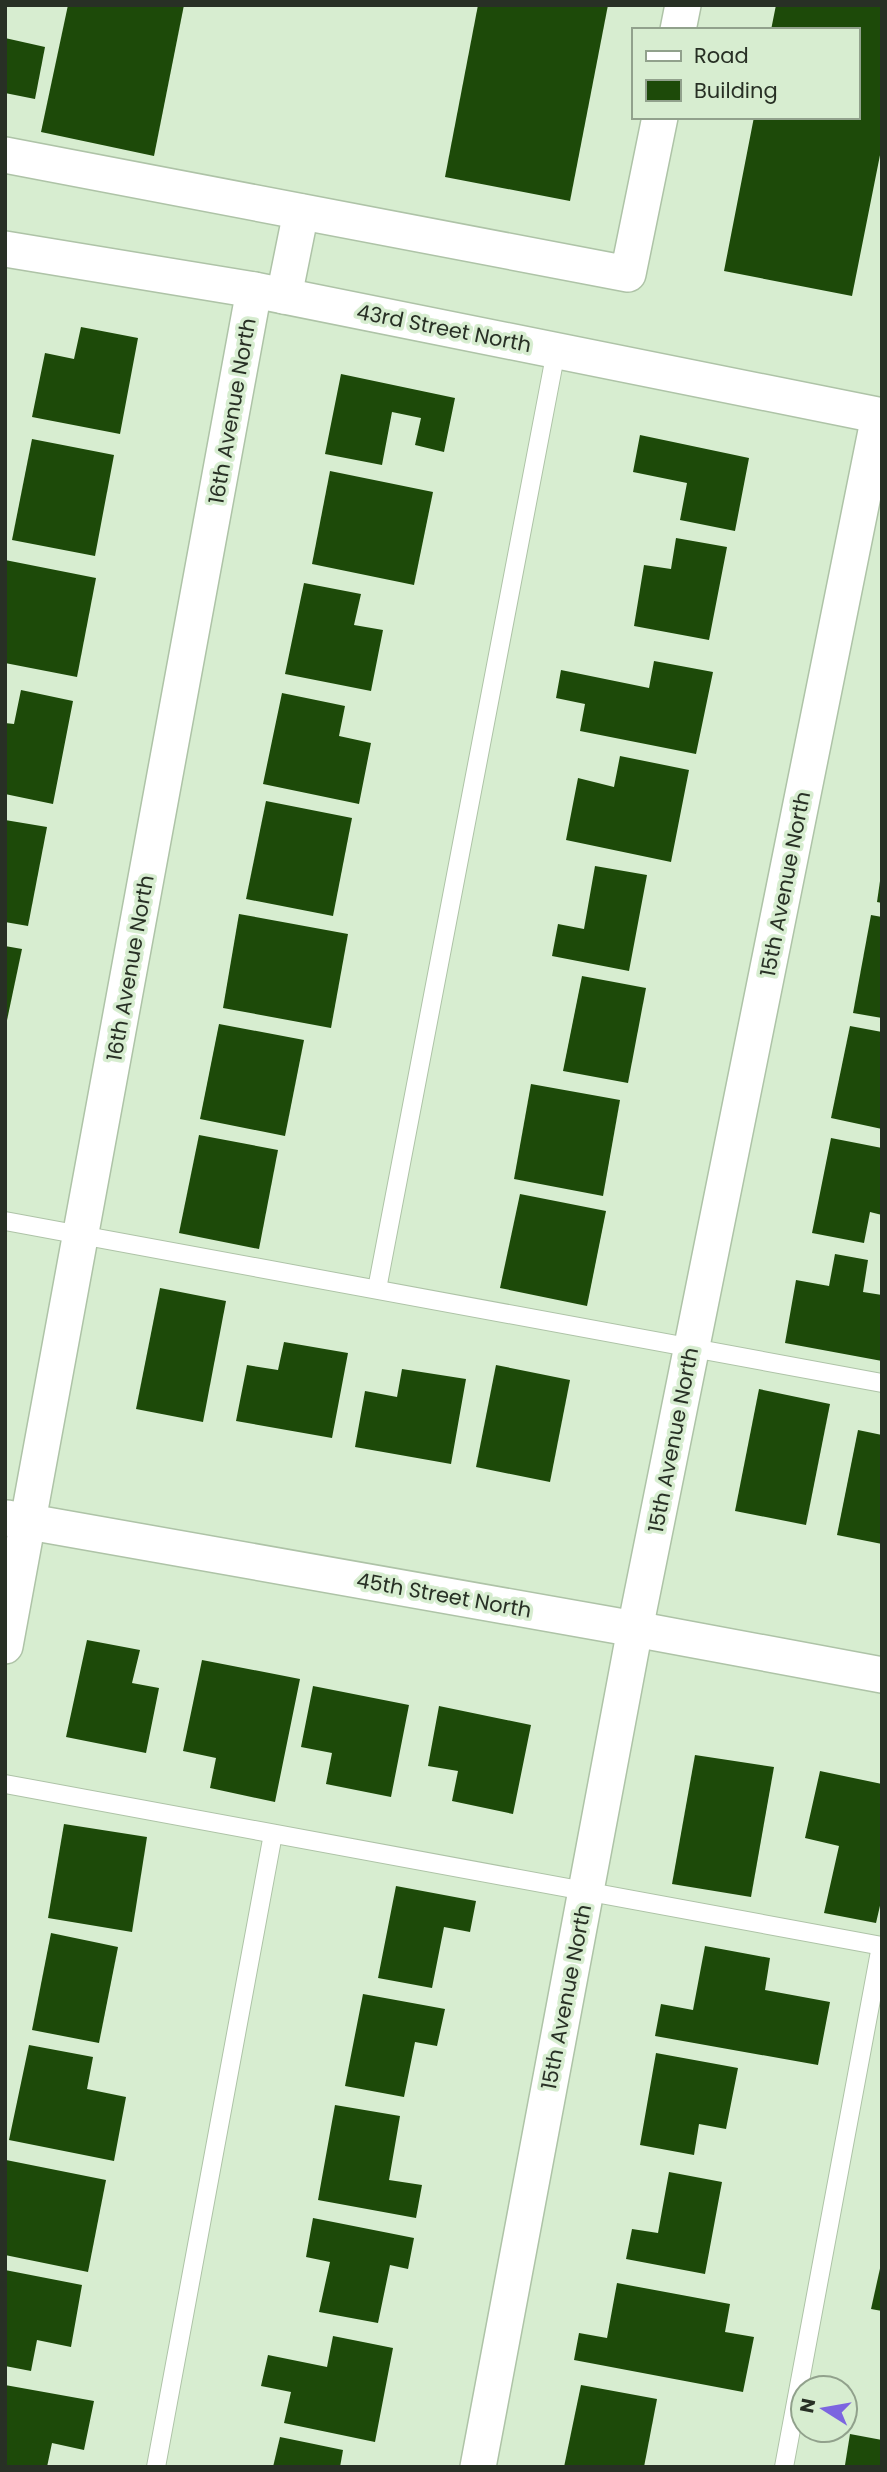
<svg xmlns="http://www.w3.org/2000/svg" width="887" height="2472" viewBox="0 0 887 2472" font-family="Poppins,sans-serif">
  <rect width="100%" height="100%" fill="#d7edd0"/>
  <g fill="#1d4a09">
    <polygon points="68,5 184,5 154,156 41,132"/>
    <polygon points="478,5 608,5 570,201 445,177"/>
    <polygon points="776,5 882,5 882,145 852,296 724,271 754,117 857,117 857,30 771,30"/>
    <polygon points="5,38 45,47 35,99 5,93"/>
    <polygon points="81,327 138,338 120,434 32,417 45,353 74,359"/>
    <polygon points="341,374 455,398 444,452 415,445 421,418 392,412 382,465 325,454"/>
    <polygon points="640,435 749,458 735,531 680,520 687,483 633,472"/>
    <polygon points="32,439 114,455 95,556 12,540"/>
    <polygon points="330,471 433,492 414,585 312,564"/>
    <polygon points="676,538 727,547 709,640 634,626 644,565 671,569"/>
    <polygon points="5,560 96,578 77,677 5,663"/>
    <polygon points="304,583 361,594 354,625 383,630 371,691 285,674"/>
    <polygon points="654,661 713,672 696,754 580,731 585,704 556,698 561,670 649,688"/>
    <polygon points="21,690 73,701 53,804 5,794 5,723 14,724"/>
    <polygon points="282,693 345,706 339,736 371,743 359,804 263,784"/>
    <polygon points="620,756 689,770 671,862 566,840 578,778 614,787"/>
    <polygon points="266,801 352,818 333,916 246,899"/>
    <polygon points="5,820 47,827 28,926 5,922"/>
    <polygon points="595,866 647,875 629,971 552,956 558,924 584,929"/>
    <polygon points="880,881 882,881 882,903 877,902"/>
    <polygon points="239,914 348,934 331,1028 223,1008"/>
    <polygon points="871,915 882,917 882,1018 853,1013"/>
    <polygon points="5,946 22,949 6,1025 5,1025"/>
    <polygon points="582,976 646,988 628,1083 563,1071"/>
    <polygon points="219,1024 304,1040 285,1136 200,1119"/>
    <polygon points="850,1026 882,1032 882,1129 831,1118"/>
    <polygon points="531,1084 620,1100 603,1196 514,1179"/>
    <polygon points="199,1135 278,1150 259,1249 179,1233"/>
    <polygon points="831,1138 882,1148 882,1215 870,1212 864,1243 812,1233"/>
    <polygon points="520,1194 606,1211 587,1306 500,1288"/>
    <polygon points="835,1254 868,1260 863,1292 882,1295 882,1361 785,1343 796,1280 829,1286"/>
    <polygon points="160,1288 226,1301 203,1422 136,1409"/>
    <polygon points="284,1342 348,1353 332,1438 236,1421 247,1365 278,1370"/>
    <polygon points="496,1365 570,1380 550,1482 476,1467"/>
    <polygon points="402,1369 466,1379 451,1464 355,1447 365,1391 397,1397"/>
    <polygon points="759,1389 830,1404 806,1525 735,1511"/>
    <polygon points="858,1430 882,1435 882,1544 837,1535"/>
    <polygon points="87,1640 140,1650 132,1683 159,1688 146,1753 66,1737"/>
    <polygon points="202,1660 300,1679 275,1802 210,1788 216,1758 183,1751"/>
    <polygon points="313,1686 409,1705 391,1797 326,1784 332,1753 301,1747"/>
    <polygon points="439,1706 531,1725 513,1814 452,1801 458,1771 428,1766"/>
    <polygon points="695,1755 774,1767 751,1897 672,1884"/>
    <polygon points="820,1771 882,1784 882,1897 876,1923 824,1913 839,1846 805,1838"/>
    <polygon points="64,1824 147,1837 132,1932 48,1918"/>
    <polygon points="396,1886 476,1901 470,1932 444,1927 432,1988 378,1978"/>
    <polygon points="51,1933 118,1947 99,2043 32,2030"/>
    <polygon points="705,1946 770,1958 765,1990 830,2002 818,2065 655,2036 661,2004 693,2010"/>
    <polygon points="363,1994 445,2009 437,2046 415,2042 404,2097 345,2086"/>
    <polygon points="29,2045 93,2057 87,2089 126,2097 114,2161 9,2140"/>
    <polygon points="656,2053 738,2068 726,2129 699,2124 694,2155 640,2145"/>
    <polygon points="335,2105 400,2116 389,2180 422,2185 416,2218 318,2200"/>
    <polygon points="6,2160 106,2180 88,2272 5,2255"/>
    <polygon points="669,2172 722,2182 705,2274 626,2259 632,2229 658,2233"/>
    <polygon points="313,2218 414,2238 408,2269 390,2265 378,2323 319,2312 330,2262 306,2257"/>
    <polygon points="881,2264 882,2264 882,2311 871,2309"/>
    <polygon points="5,2270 82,2285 71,2347 37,2340 31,2371 5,2366"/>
    <polygon points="617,2283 730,2304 725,2332 754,2337 743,2392 574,2360 579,2333 607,2338"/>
    <polygon points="333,2336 393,2348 375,2442 284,2423 291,2392 261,2386 268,2355 327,2367"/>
    <polygon points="5,2385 94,2401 84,2450 52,2443 47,2467 5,2467"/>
    <polygon points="581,2385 657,2399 644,2467 564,2467"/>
    <polygon points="850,2434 882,2440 882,2467 845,2465"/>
    <polygon points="280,2437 343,2450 340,2467 273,2467"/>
  </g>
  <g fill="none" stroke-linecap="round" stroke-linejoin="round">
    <g stroke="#aec3a7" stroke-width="20">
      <g id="lane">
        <polyline points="5,1221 882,1383"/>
        <polyline points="377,1289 556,351"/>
        <polyline points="5,1784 882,1946"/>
        <polyline points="156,2467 273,1834"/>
        <polyline points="784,2467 881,1946"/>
      </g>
    </g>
    <g stroke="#aec3a7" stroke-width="38">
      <g id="street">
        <polyline points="678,30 683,5"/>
        <polyline points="5,155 628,274 660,117"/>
        <polyline points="5,249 254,290 882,416"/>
        <polyline points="284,296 301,212"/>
        <polyline points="7,1518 635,1629 882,1675"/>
        <polyline points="5,1646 254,290"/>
        <polyline points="478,2467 635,1629 879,416"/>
      </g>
    </g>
    <use href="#lane" stroke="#fff" stroke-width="18"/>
    <use href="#street" stroke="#fff" stroke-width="35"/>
  </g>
  <g text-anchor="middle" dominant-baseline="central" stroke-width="7" stroke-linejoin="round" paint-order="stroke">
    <g font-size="21" fill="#283025" stroke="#d7edd0">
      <text transform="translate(444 328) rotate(11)">43rd Street North</text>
      <text transform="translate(232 411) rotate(-80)">16th Avenue North</text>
      <text transform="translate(785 884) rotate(-79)">15th Avenue North</text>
      <text transform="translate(130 968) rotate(-80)">16th Avenue North</text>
      <text transform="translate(673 1440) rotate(-79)">15th Avenue North</text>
      <text transform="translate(444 1595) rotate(10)">45th Street North</text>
      <text transform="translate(566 1997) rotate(-79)">15th Avenue North</text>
    </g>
  </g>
  <rect width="887" height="2472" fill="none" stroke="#283025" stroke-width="14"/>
  <rect x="632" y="28" width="228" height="91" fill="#d7edd0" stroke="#91a18c" stroke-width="2"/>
  <rect x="646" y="51" width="35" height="10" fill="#ffffff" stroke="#91a18c" stroke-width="2"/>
  <text x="694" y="63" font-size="21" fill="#283025">Road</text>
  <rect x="646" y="80" width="35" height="21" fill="#1d4a09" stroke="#91a18c" stroke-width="2"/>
  <text x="694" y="98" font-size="21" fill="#283025">Building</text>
  <g transform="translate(824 2409) rotate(281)"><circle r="33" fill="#d7edd0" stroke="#91a18c" stroke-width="2"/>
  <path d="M0-5L12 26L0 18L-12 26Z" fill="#7c65e0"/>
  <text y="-10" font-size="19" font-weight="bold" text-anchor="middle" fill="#283025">N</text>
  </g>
</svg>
